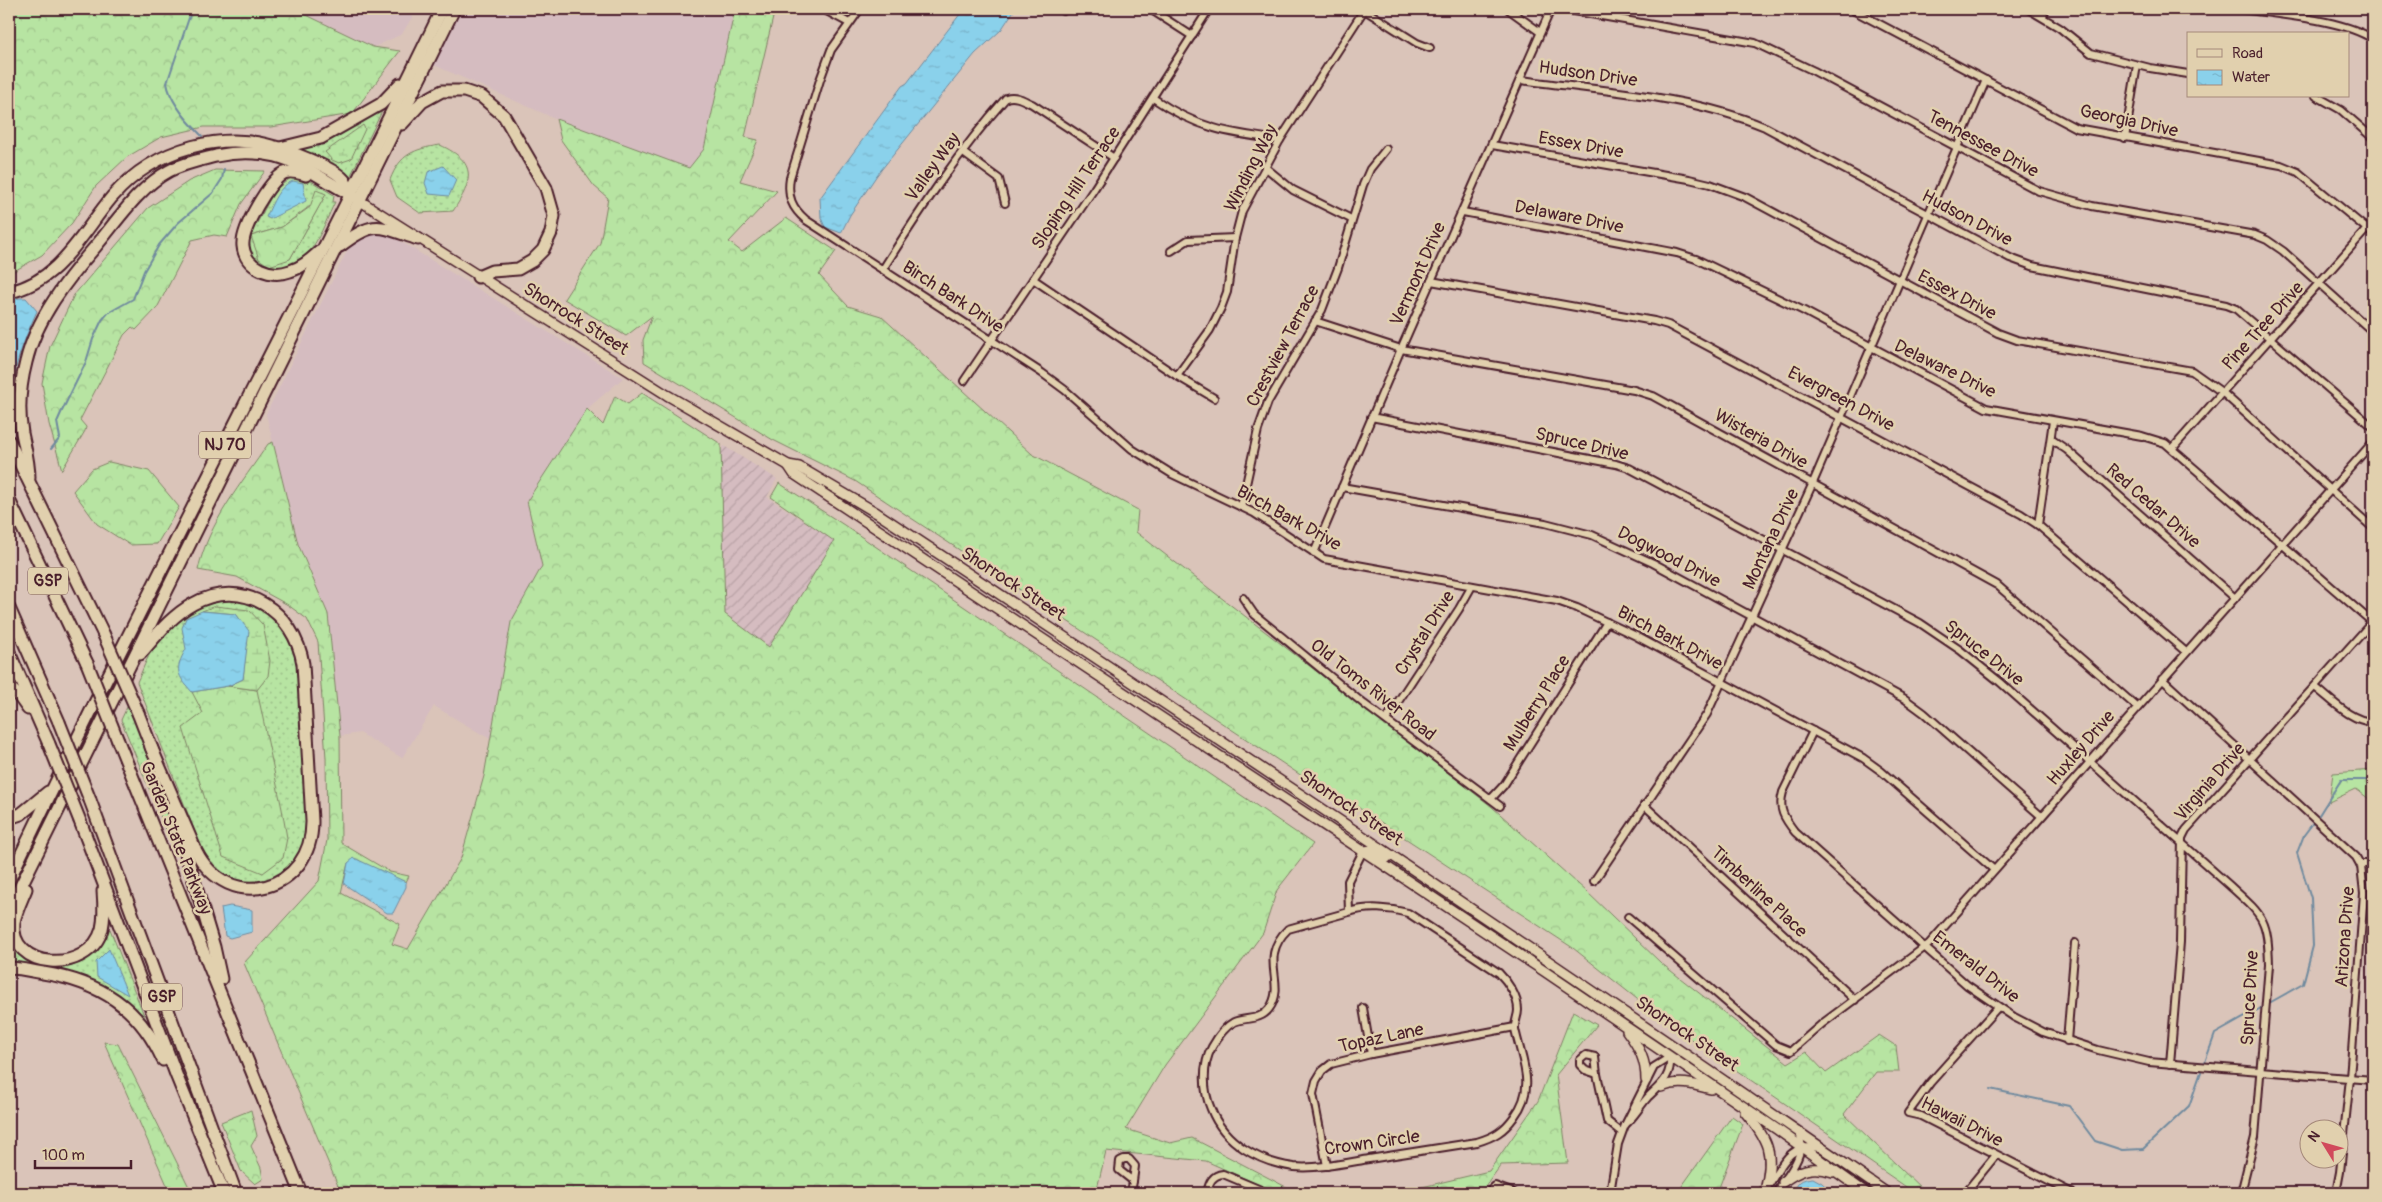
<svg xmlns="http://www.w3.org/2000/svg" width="2382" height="1202" viewBox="0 0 2382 1202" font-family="Pangolin,sans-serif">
  <defs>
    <pattern id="industrial-furrows" width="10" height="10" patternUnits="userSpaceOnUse" patternTransform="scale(1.25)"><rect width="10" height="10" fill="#d5bcc0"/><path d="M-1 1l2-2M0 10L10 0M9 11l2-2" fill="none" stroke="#b8a1a5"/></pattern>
    <pattern id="grass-dots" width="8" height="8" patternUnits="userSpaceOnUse" patternTransform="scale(1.25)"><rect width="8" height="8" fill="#b7e4a2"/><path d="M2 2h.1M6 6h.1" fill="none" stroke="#9fc38c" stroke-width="1.8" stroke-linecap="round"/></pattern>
    <pattern id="forest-crowns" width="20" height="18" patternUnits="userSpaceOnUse" patternTransform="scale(1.25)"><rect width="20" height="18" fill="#b7e4a2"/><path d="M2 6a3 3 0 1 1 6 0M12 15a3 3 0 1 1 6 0" fill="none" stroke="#9fc38c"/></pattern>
    <pattern id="wetland-marsh" width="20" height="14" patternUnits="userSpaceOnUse" patternTransform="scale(1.25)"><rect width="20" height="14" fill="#b7e4a2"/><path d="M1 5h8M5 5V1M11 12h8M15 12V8" fill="none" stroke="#9fc38c"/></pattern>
    <pattern id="water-ripples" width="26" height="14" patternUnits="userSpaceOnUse" patternTransform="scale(1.25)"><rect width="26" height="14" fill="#8ad1eb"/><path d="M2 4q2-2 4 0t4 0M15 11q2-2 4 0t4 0" fill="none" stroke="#79b3ca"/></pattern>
  </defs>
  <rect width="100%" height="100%" fill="#dac4b9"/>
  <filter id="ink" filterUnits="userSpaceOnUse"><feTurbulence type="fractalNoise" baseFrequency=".02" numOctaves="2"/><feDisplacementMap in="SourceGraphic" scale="10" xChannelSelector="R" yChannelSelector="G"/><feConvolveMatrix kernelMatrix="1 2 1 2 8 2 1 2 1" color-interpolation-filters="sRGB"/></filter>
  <g filter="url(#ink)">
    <g fill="#d5bcc0">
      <polygon points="294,9 417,9 402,34 374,47"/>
      <polygon points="462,9 735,9 704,149 689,168 556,119 434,65"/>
      <polygon points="367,230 387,233 623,378 587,409 527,501 542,566 511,623 490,739 434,706 402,758 360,733 340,736 328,614 298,544 266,414 352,241"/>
    </g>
    <polygon fill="url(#industrial-furrows)" points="724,446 777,479 767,497 838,543 770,652 721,620 711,469"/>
    <g fill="url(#grass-dots)" stroke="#808266" fill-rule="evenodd">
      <polygon points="383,109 350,177 348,178 294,148 335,138"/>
      <path d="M 440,145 C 478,162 473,181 453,211 L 420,213 L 397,197 L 390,180 C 400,154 414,149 440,145 Z"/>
      <path d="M 292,177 L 301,179 L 305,183 L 311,181 L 334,195 L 333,202 L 335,202 C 322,228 309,275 271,269 C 264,268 256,261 251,257 L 246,243 L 275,190 ZM 326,194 L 290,259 L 251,236 L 282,227 Z"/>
      <path d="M 229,598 L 259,605 L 285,626 L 299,654 L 309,839 L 292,869 L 267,883 L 242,884 L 218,872 L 205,858 L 137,682 C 143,670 146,659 153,648 C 170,621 197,601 229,598 Z"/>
      <path d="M 127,707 C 141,732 173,809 172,836 L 169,837 L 121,720 Z"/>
      <path d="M 11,928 C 15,937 18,950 24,957 C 41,976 76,970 93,954 C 100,947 103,933 110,929 L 149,1028 C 106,973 74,973 9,965 L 9,933 Z"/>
    </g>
    <g fill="url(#forest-crowns)" stroke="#808266">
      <polygon points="9,9 294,9 373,47 400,51 352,114 271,127 204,127 161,137 127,157 96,186 72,223 42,255 9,274"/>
      <polygon points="735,9 775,9 745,137 758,140 740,181 777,191 729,242 742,252 786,218 836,251 819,275 848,306 881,316 1032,454 1138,510 1136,532 1491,806 1587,892 1661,963 1788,1063 1806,1052 1826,1073 1879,1035 1896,1046 1899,1072 1876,1072 1844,1114 1926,1193 1915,1193 1666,1022 1573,948 1356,806 1352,809 855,481 773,440 644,362 643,340 652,316 626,336 564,299 600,243 608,198 594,186 561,140 556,119 689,168 704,149"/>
      <polygon points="215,170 265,171 241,204 227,237 214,235 192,240 157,308 136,330 132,327 124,335 80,420 86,427 85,431 62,470 49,424 42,383 50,346 74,295 148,208 189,181"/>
      <polygon points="316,190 326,194 290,259 269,266 259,259 251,236 282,227 310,207"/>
      <path d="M 642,393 L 721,444 L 725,614 L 769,647 L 834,541 L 771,497 L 779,483 L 844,525 L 1313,844 L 1277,890 L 1263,933 L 1165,1065 L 1126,1129 L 1170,1143 L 1192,1138 L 1290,1189 L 1309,1193 L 1277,1193 L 1206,1161 L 1106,1151 L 1096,1193 L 341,1193 L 244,963 L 319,881 L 327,840 L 326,758 L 318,642 L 307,619 L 288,605 L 237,577 L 198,570 C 208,523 242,483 268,444 L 273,442 L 298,544 L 328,614 L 340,736 L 341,843 L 390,872 L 409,876 L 406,882 L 348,863 L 341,893 L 400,924 L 392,944 L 408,949 L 461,858 L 484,776 L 511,622 L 542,566 L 527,501 L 587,409 L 603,425 L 615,396 L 628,404 Z"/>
      <polygon points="109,462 149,471 179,507 157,544 130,545 97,524 73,491 92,469"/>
      <polygon points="228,686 257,690 282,809 287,838 283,858 263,873 223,857 183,728 203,713 192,692"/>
      <polygon points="2373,770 2373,802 2356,789 2329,802 2333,773"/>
      <polygon points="1573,1011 1597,1025 1556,1075 1568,1163 1501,1165 1482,1191 1485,1193 1397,1193 1489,1171 1538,1101"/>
      <polygon points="104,1042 118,1044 192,1193 173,1193 167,1185"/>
      <polygon points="251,1110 257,1136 251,1146 261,1168 263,1179 255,1184 241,1171 221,1122"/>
      <polygon points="1732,1116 1743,1124 1717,1193 1677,1193"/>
    </g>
    <g fill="url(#wetland-marsh)" stroke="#808266">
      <polygon points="363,125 365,129 351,159 339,163 332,160 325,152"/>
      <polygon points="215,606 249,610 263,625 270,661 268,676 257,690 228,686 243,679 248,631 236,614 202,611"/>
    </g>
    <g fill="url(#water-ripples)" stroke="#708a9e">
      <polygon points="964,9 1015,9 1001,30 975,54 877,175 850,215 841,233 825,227 821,218 820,198 902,86 907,83"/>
      <polygon points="443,166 456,180 449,196 429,194 425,183 428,172"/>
      <path d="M 293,181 L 303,183 L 306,201 L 270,219 L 266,217 C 273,203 278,186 293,181 Z"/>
      <path d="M 19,298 L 26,298 L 37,311 C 23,342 12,370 10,406 L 9,300 Z"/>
      <path d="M 202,611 L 236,614 L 249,631 L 243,679 L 228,686 L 192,692 C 177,675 174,670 186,649 L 182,628 L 186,618 Z"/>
      <polygon points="354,858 406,882 406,887 393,913 387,913 344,884 348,863"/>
      <polygon points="230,906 252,910 252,932 230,938 225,936 221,908"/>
      <polygon points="109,949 128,995 97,977 96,962"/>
      <path d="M 1813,1178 L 1822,1183 L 1833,1193 L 1794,1193 C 1797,1182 1801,1179 1813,1178 Z"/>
    </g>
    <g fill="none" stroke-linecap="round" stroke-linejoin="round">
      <g stroke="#708a9e" stroke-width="2">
        <path d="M 192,9 L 167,83 C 170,102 189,123 202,136"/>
        <polyline points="51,449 60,438 57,422 61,413 86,362 93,339 102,320 108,313 133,299 144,271 159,245 178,223 213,193 222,179 224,169"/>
        <polyline points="2319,815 2341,780 2373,780"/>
        <polyline points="2271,1002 2303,984 2313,946 2311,898 2297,853 2304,835 2313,823"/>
        <polyline points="2205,1062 2215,1034 2261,1008"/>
        <polyline points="1990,1089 2069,1106 2095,1141 2122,1150 2143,1149 2189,1106 2201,1072"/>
      </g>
      <g stroke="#4a1f2b" stroke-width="10">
        <g id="street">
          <polyline points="823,9 849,23"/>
          <path d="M 860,9 L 831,50 L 820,80 L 790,178 C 787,197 792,208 806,220 L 1042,373 L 1065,390 L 1132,449 L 1172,474 L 1254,513 L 1324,559 L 1557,601 L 1577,608 L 1636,636 L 1863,758 L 1881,771 L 1993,869"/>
          <polyline points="1150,9 1192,36"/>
          <polyline points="1363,9 1417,43 1430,48"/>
          <polyline points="1508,9 1540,32"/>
          <polyline points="1562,9 1755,43 1814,71 2039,191 2092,206 2255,235 2267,240 2283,251 2373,332"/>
          <polyline points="1851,9 2076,128 2281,165 2298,172 2373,234"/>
          <polyline points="2028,9 2060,28 2091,53 2150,68 2188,74"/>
          <path d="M 2242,9 C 2280,15 2342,19 2373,39"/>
          <polyline points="1063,11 1066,9"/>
          <polyline points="2043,16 2046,9"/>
          <path d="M 1521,80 C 1602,91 1689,95 1765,127 L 2010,258 L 2032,266 L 2226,305 L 2236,309 L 2373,427"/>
          <polyline points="2316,96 2341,110 2373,138"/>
          <path d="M 1153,98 C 1198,129 1228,133 1280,140"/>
          <polyline points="2125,138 2137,65"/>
          <polyline points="1492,145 1689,179 1710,184 1745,197 1998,333 2017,340 2192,371 2223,393 2373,528"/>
          <polyline points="962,152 999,179 1005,203"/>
          <polyline points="1265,167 1293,190 1351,219"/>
          <polyline points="1463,212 1677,253 1696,259 1804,311 1986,408 2142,436 2165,443 2372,622"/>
          <polyline points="1171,251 1188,240 1235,238"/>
          <path d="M 883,269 C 921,209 959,151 1006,98 C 1016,95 1023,100 1032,104 L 1114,158"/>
          <polyline points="1033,279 1177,376 1214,398"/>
          <polyline points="1431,281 1654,321 1668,325 2021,514 2038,525 2186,652"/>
          <polyline points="1315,321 1401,349 1634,390 1653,396 1997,585 2137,707"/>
          <polyline points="1177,376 1210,330 1221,308 1227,292 1235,238 1242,211 1280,140 1364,10"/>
          <polyline points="964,381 1094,189 1209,9"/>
          <path d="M 1371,417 L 1616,464 L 1629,468 L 1920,623 L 1960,650 L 2000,682 L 2229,885 C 2263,916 2268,918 2269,965 L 2255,1137 L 2241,1193"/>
          <polyline points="2051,439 2067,450 2235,598"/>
          <polyline points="2173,448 2373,222"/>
          <polyline points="1342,487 1545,523 1592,535 1653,563 1905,699 1924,713 2041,816"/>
          <polyline points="1241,507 1258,430 1268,402 1322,310 1338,268 1363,185 1370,169 1386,149"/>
          <polyline points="2038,525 2053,421"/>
          <polyline points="1314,553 1401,349 1551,9"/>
          <polyline points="1243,598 1254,614 1364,704 1500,806"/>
          <polyline points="2162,679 2356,857 2361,866 2364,893 2350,1078 2340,1172 2336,1193"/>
          <path d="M 2315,687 C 2332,700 2350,721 2373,722"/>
          <polyline points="1386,720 1459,609 1472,586"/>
          <path d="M 1813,731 L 1783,792 C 1778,809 1784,818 1795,832 L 1967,985 L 2014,1017 L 2043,1032 L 2098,1050 L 2149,1062 L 2373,1080"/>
          <polyline points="1491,799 1504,785 1607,622"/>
          <polyline points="1644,805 1855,1000"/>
          <polyline points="2360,864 2373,864"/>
          <polyline points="1594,881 1707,714 1812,485 1986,80"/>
          <path d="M 1349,912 C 1367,906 1390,908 1408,913 L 1499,973 C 1508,982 1518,997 1518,1010 C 1518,1017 1514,1023 1515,1029 C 1522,1062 1537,1087 1514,1117 C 1504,1131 1494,1137 1477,1142 C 1441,1148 1405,1153 1369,1159 C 1345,1163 1318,1169 1294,1167 C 1259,1162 1224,1143 1211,1109 C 1203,1091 1202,1065 1212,1047 C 1217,1038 1224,1027 1234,1022 C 1245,1017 1260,1021 1269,1009 C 1288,983 1257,959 1288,929 L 1349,912 L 1348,881 L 1363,851"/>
          <polyline points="1628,917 1776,1045 1791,1051 1823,1023 1929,944 2373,442"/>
          <polyline points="1998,1007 1930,1083 1908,1113 1921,1116 2072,1193"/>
          <polyline points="1363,1008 1371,1054"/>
          <polyline points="2067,1041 2075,943"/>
          <polygon points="1586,1055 1595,1057 1597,1074 1585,1070 1580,1065 1580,1060"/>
          <path d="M 1670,1057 C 1672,1077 1660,1085 1648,1097 C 1640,1106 1634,1117 1625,1125 L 1654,1067 Z"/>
          <polyline points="2170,1064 2180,942 2182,838 2186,830 2373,621"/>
          <polyline points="1597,1074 1607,1121 1621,1132"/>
          <polygon points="1124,1159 1129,1159 1135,1166 1133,1181 1119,1170 1120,1161"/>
          <polyline points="1327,1166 1313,1094 1316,1081 1322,1071 1331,1064 1371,1054 1515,1027"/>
          <path d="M 1767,1188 C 1781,1167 1789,1142 1819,1148"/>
          <polyline points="1131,1193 1133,1181"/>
          <path d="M 1207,1193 C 1209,1183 1212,1175 1223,1174 L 1268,1193"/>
          <polyline points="1488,1193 1495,1186 1514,1193"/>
          <polyline points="1610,1193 1618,1144 1625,1125"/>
          <path d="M 1776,1193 C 1786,1177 1808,1153 1799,1133"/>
          <polyline points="1965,1193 1996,1155"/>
        </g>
      </g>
      <g stroke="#4a1f2b" stroke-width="12">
        <g id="secondary">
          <path d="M 354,197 L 667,395 L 788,465 L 799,467 L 877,513 C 1216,737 1554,962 1887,1193"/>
          <polyline points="788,465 794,474 1544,971 1778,1130 1866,1193"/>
          <polyline points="1363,851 1373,850 1387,858"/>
          <path d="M 1627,1031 C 1639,1047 1646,1060 1646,1080"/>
          <path d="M 1661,1087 C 1679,1080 1693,1084 1711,1089"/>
          <path d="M 1745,1112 C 1768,1139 1775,1154 1765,1190"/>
          <path d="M 1783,1182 C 1799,1170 1812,1165 1833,1172"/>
        </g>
      </g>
      <g stroke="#4a1f2b" stroke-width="15">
        <g id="highway">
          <polyline points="402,124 422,102 442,91 464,91 482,97 504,116 546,188 554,216 551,233 543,250 532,261 518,269 492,271 478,277"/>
          <polyline points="280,148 321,138 381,104 400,84"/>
          <path d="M 306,175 C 299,173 291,170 284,173 C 269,181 241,229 243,246 C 245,268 271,278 290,271 C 301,268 310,260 319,252"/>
          <path d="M 340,246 C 375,219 379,226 418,239"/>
          <path d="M 9,292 C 60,281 81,234 112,197 C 155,148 225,127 287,151 C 301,156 335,169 344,180 C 347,184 348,190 350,194"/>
          <polyline points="9,441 103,633"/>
          <path d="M 29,478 C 29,462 25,448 22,433 C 18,410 20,385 26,362 C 36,319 67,279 96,246 C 117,221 139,187 169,171 C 184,163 200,160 216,156 C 235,152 258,152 276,156 C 303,163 326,182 350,194"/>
          <polyline points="9,500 87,663"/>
          <polyline points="9,608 59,722"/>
          <polyline points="9,652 49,744"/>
          <path d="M 140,654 C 156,636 171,616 193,604 C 243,576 295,612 303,664 L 312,821 C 313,891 228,915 196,851 L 151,747"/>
          <polyline points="9,687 18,695 28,709"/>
          <polyline points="138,713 154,754"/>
          <polyline points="118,741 301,1193"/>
          <polyline points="90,800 236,1193"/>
          <polyline points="172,807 214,947 221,979"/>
          <polyline points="9,818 21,814 48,792"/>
          <polyline points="80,821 177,1077 224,1193"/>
          <path d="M 9,880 C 148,587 301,301 442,9"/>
          <path d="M 26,889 C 22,899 16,911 14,922 C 8,970 89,976 102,929 C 105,916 104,903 103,891"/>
          <polyline points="9,910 454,9"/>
          <path d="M 9,968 C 20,968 32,971 43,973 C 100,982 139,1007 163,1060"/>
        </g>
      </g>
      <use href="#street" stroke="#e1d0ae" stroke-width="6"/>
      <use href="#secondary" stroke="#e1d0ae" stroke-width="9"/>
      <use href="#highway" stroke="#e1d0ae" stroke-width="11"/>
      <g stroke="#4a1f2b" stroke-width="15" stroke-linecap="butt">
        <g id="highway-bridge">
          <polyline points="103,633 138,713"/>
          <polyline points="87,663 118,741"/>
          <polyline points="59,722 90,800"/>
          <polyline points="49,744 80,821"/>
        </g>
      </g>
      <use href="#highway-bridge" stroke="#e1d0ae" stroke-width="11"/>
    </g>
  </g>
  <g text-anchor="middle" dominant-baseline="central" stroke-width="5" stroke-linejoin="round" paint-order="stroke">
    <g fill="#e1d0ae" stroke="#775452" stroke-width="1">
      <rect x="199" y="431.5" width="52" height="27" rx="4"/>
      <rect x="28" y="567.5" width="40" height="27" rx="4"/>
      <rect x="142" y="983.5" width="40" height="27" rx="4"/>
    </g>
    <g font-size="16" font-weight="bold" fill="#4a1f2b">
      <text x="225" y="445">NJ 70</text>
      <text x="48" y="581">GSP</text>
      <text x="162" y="997">GSP</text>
    </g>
    <g font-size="18" fill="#4a1f2b" stroke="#e1d0ae">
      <text transform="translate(1588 74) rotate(8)">Hudson Drive</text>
      <text transform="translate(2129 121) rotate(12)">Georgia Drive</text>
      <text transform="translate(1983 144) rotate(28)">Tennessee Drive</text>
      <text transform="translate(1581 145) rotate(10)">Essex Drive</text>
      <text transform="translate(933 167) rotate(-54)">Valley Way</text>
      <text transform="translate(1251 168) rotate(-63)">Winding Way</text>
      <text transform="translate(1076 188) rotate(-56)">Sloping Hill Terrace</text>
      <text transform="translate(1569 217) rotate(11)">Delaware Drive</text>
      <text transform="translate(1967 218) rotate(28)">Hudson Drive</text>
      <text transform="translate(1418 274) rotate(-66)">Vermont Drive</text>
      <text transform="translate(1957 295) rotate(28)">Essex Drive</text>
      <text transform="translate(953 297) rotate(33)">Birch Bark Drive</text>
      <text transform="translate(576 319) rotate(32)">Shorrock Street</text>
      <text transform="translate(2263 326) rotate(-48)">Pine Tree Drive</text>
      <text transform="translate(1283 346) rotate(-62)">Crestview Terrace</text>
      <text transform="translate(1945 369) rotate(26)">Delaware Drive</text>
      <text transform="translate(1841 399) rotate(28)">Evergreen Drive</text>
      <text transform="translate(1761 439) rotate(29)">Wisteria Drive</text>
      <text transform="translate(1582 444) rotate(13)">Spruce Drive</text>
      <text transform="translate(2153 506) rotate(41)">Red Cedar Drive</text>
      <text transform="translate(1289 518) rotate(29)">Birch Bark Drive</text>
      <text transform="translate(1771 539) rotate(-65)">Montana Drive</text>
      <text transform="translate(1669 557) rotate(27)">Dogwood Drive</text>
      <text transform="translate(1013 584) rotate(33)">Shorrock Street</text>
      <text transform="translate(1425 633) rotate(-58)">Crystal Drive</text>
      <text transform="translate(1670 638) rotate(28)">Birch Bark Drive</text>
      <text transform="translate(1984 653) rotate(38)">Spruce Drive</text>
      <text transform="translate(1373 690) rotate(38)">Old Toms River Road</text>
      <text transform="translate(1537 703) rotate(-58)">Mulberry Place</text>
      <text transform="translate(2081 748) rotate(-49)">Huxley Drive</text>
      <text transform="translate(2210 782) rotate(-49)">Virginia Drive</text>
      <text transform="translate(1351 808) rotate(34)">Shorrock Street</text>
      <text transform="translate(176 838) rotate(68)">Garden State Parkway</text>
      <text transform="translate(1759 892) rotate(43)">Timberline Place</text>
      <text transform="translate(2345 937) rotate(-86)">Arizona Drive</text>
      <text transform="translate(1976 967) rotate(38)">Emerald Drive</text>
      <text transform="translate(2250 998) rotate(-87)">Spruce Drive</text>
      <text transform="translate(1687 1034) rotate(34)">Shorrock Street</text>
      <text transform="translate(1381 1038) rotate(-12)">Topaz Lane</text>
      <text transform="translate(1962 1122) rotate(27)">Hawaii Drive</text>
      <text transform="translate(1372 1143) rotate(-8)">Crown Circle</text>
    </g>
  </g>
  <rect width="2382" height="1202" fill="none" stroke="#e1d0ae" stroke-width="30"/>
  <rect x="15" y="15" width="2352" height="1172" fill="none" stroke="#4a1f2b" stroke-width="2" filter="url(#ink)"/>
  <rect x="2187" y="32" width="162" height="65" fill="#e1d0ae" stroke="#a5897a"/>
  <rect x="2197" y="49" width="25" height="8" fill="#e1d0ae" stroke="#a5897a"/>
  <text x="2232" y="58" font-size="15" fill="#4a1f2b">Road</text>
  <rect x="2197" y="70" width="25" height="15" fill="url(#water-ripples)" stroke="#a5897a"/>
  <text x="2232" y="82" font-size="15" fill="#4a1f2b">Water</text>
  <g transform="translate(2324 1144) rotate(307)"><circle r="24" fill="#e1d0ae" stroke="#a5897a"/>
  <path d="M0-4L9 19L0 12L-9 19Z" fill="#d1495b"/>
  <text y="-8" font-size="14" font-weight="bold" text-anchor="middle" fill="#4a1f2b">N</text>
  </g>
  <path d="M35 1160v8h96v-8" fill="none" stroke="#4a1f2b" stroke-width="2.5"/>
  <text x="42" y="1160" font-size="15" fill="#4a1f2b" stroke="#e1d0ae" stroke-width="4" paint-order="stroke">100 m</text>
</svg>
